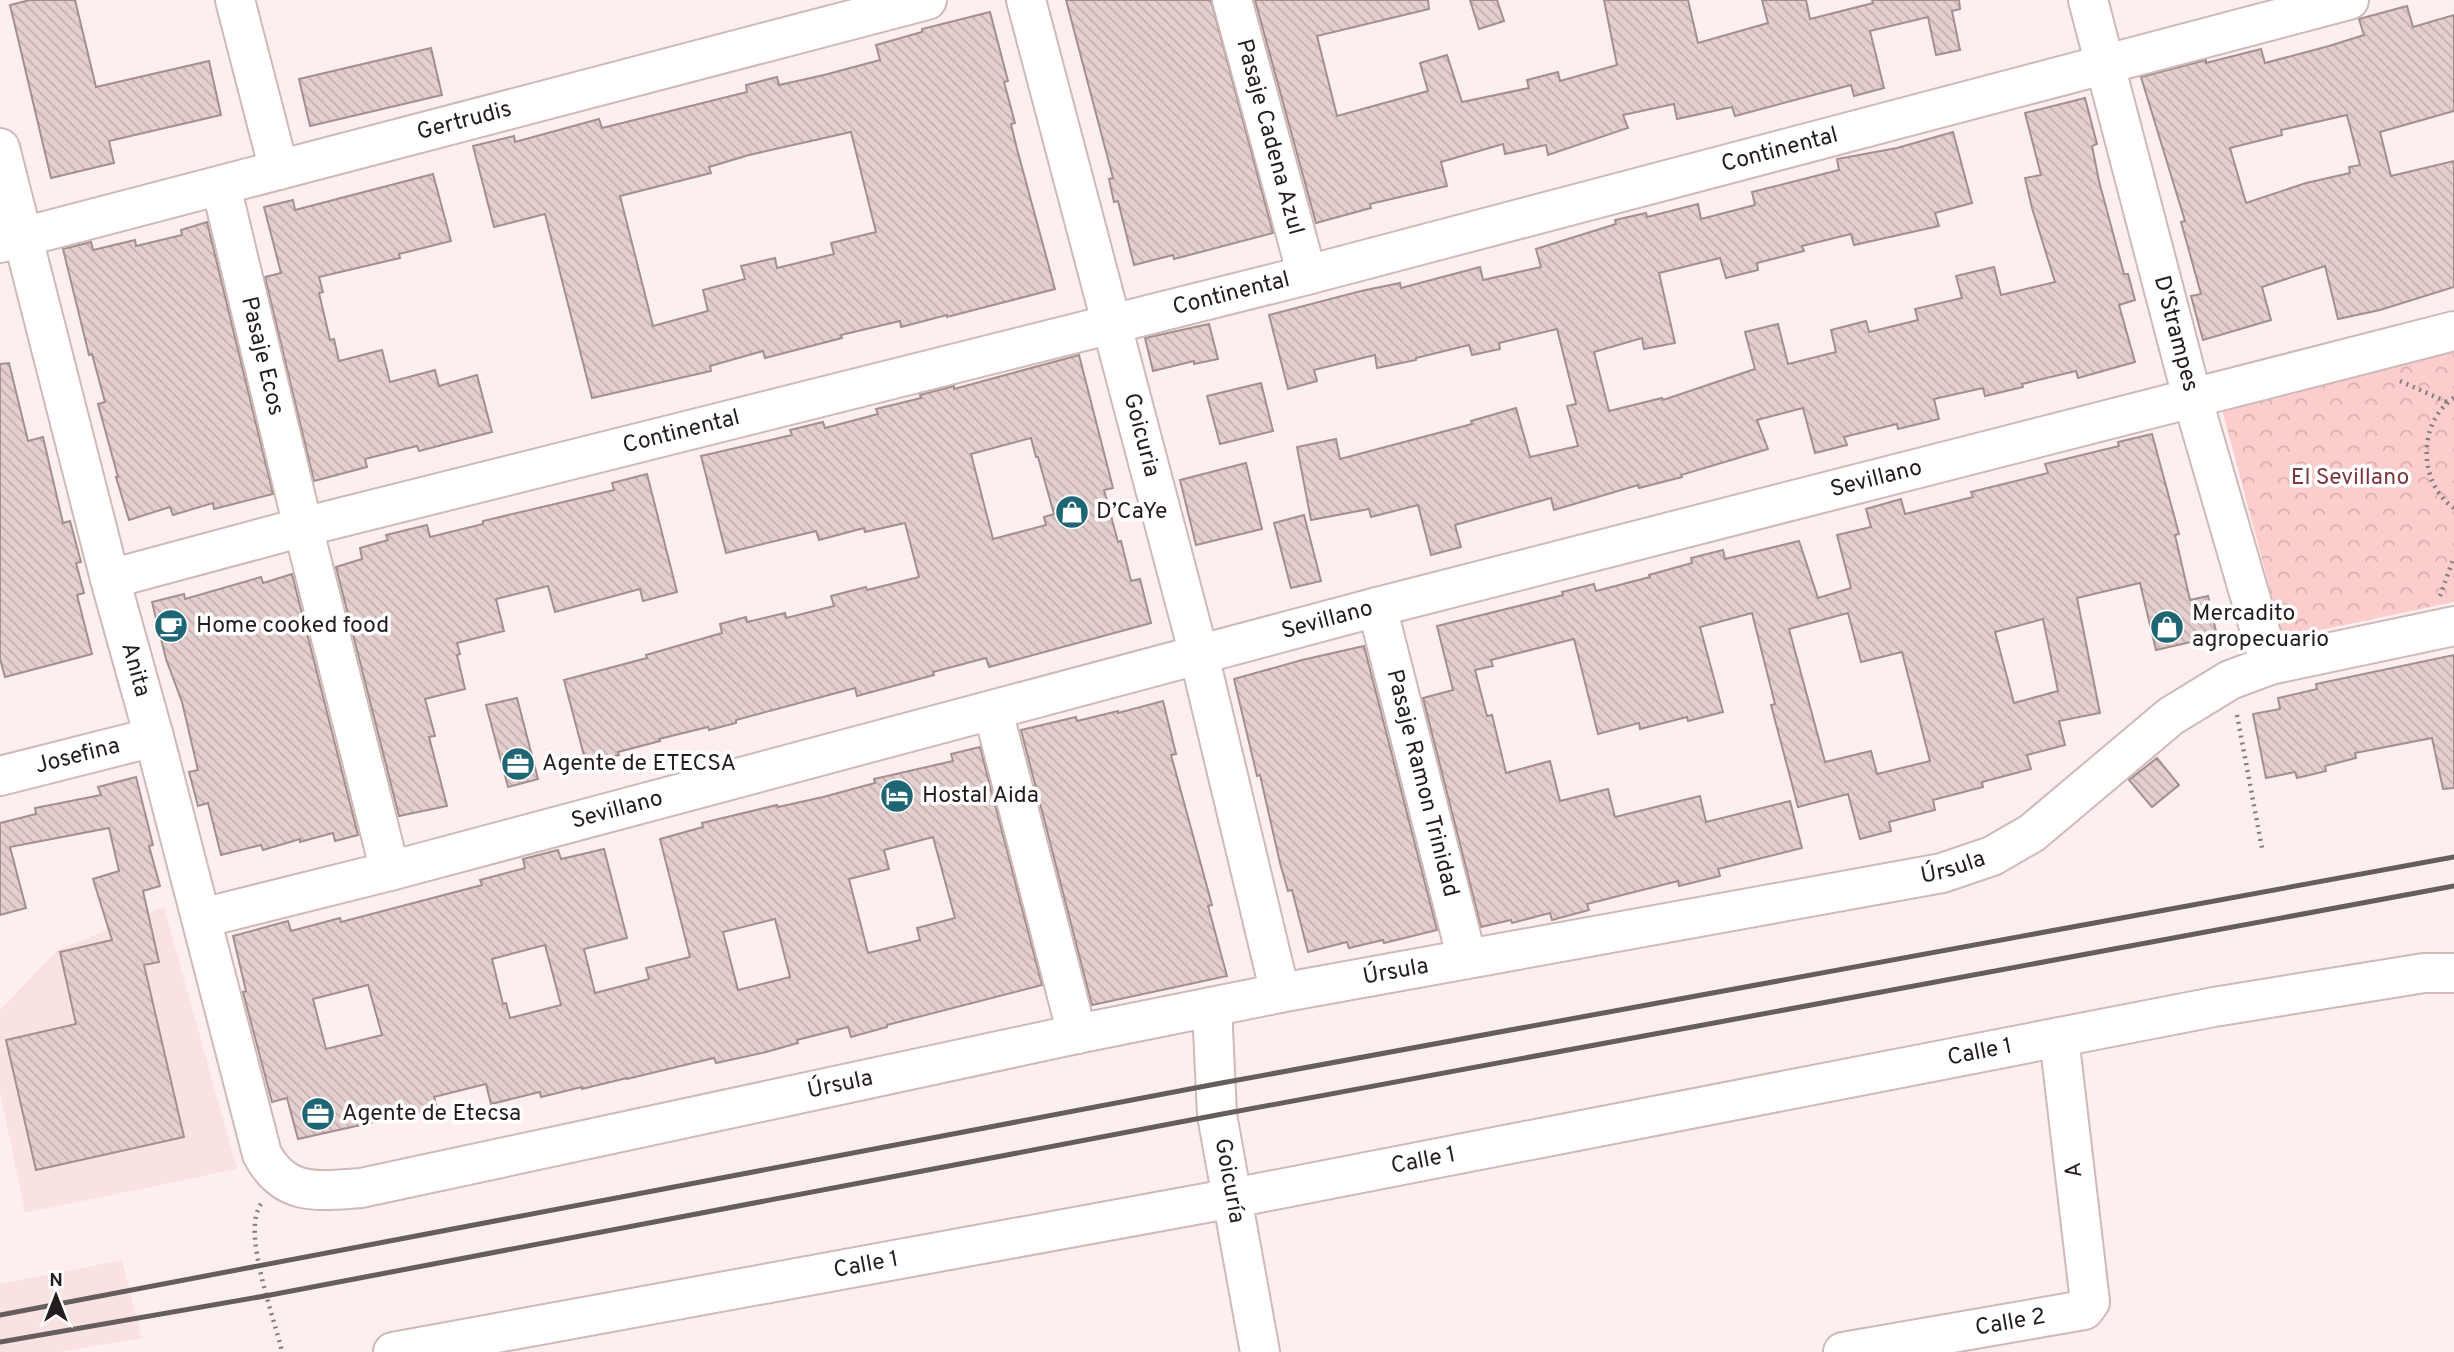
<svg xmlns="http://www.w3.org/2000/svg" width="2454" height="1352" viewBox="0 0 2454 1352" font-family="Overpass,sans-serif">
  <defs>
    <pattern id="forest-crowns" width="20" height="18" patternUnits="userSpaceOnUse" patternTransform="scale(1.75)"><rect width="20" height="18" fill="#fccdcd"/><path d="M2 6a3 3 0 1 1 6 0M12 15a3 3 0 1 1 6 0" fill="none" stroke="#d8b0b0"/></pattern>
    <pattern id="building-back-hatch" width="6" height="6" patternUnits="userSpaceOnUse" patternTransform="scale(1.75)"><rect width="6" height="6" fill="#e4cece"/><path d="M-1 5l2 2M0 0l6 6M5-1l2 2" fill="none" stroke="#c3b0b0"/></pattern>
  </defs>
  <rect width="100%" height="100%" fill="#fdefef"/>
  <g fill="#fbe2e2">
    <polygon points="164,907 237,1169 25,1213 0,1092 0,1010 58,950"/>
    <polygon points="122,1260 142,1338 59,1352 0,1352 0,1284"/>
  </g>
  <polygon fill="url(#forest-crowns)" points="2454,343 2454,602 2283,638 2220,402"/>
  <g fill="url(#building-back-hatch)" stroke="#a48f8f" stroke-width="2" fill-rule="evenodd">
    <polygon points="30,0 75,0 96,87 209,61 221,115 109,141 114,163 51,178 10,5"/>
    <polygon points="1066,0 1211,0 1273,233 1174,259 1173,255 1134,265 1118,201 1114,202 1109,179 1113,178"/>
    <polygon points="1255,0 1428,0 1429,9 1317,36 1337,116 1428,91 1420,63 1447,55 1462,102 1529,88 1527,80 1558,72 1560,81 1617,65 1604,0 1688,0 1698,43 1768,23 1762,0 1806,0 1810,19 1873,3 1872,0 1959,0 1960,9 1952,11 1960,50 1936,55 1928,17 1870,31 1884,88 1854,96 1851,85 1735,116 1732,107 1677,119 1674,104 1623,115 1628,128 1548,155 1546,145 1505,154 1503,144 1441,162 1447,186 1370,204 1371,208 1316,223"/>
    <polygon points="1470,0 1497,0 1504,21 1479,29"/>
    <path d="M 2407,6 L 2413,27 L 2454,15 L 2454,111 L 2380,132 L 2391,176 L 2454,161 L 2454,287 L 2380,310 L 2338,319 L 2325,266 L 2262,287 L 2271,320 L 2203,340 L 2191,296 L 2201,294 L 2181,222 L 2185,221 L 2141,77 L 2206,60 L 2206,63 L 2261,49 L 2265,63 L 2329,46 L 2364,35 L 2359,19 ZM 2347,115 L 2360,165 L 2349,167 L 2350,173 L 2306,183 L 2246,203 L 2230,148 L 2282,135 L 2281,130 Z"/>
    <path d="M 990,12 L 1008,81 L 1004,82 L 1015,123 L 1011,124 L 1017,149 L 1055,289 L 947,317 L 947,315 L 901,327 L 900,321 L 841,335 L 842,338 L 765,358 L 763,351 L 710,366 L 711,371 L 592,398 L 545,214 L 494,227 L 473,146 L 514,136 L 515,142 L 599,119 L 602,128 L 747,92 L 746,85 L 777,77 L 779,85 L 824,75 L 880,60 L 876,45 L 922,32 L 922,29 ZM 851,132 L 876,232 L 831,243 L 834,254 L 777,268 L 775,258 L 741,266 L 745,279 L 703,290 L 708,311 L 653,326 L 620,196 L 711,173 L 709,167 L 749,155 Z"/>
    <polygon points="431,48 442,95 310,126 299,79"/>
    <polygon points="2085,98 2097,144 2092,146 2099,181 2124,274 2128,274 2135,300 2119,305 2135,362 2078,378 2076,371 2022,384 2023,387 1985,396 1983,388 1934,399 1939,419 1898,429 1897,424 1844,437 1847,445 1815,453 1803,408 1757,420 1768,449 1681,475 1682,477 1639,488 1638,485 1554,510 1551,498 1455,525 1461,547 1431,555 1418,505 1371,517 1369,509 1311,520 1297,447 1336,439 1340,459 1472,424 1471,421 1516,408 1530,457 1578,446 1567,406 1576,404 1557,329 1499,343 1500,349 1472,355 1469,345 1416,358 1416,360 1377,368 1375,355 1314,370 1317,381 1288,389 1269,315 1361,291 1400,283 1401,288 1480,267 1483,280 1541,267 1536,249 1616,224 1615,220 1646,213 1647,217 1698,204 1701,219 1755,205 1752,192 1839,170 1837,159 1897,148 1953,132 1972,203 1935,213 1939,226 1854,245 1851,234 1802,246 1804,251 1757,263 1758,270 1726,278 1720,258 1659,273 1675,343 1644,349 1642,338 1594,352 1609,411 1662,398 1663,400 1755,369 1745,332 1778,324 1788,364 1836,352 1831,330 1866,321 1869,332 1918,320 1915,309 1962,298 1956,276 1994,267 2001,295 2055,282 2032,208 2025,178 2041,175 2025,113"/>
    <polygon points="433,174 451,241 399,254 400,258 319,277 323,292 319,293 330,340 334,339 339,361 382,350 390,382 435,370 439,386 477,375 492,432 419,451 417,446 365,459 367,467 314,481 265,277 281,273 264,207 293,200 295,210"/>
    <polygon points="207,222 273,494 214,509 213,503 173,515 170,507 129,520 116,477 118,477 98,404 105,402 92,354 89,355 63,249 91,242 93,250 135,240 136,246 182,235 181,230"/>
    <polygon points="1209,324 1218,359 1194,364 1194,361 1153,371 1145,338"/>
    <path d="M 1079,355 L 1113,488 L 1104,490 L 1118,542 L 1121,541 L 1131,581 L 1140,579 L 1151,623 L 989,667 L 986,658 L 933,672 L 934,675 L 857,696 L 855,688 L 736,720 L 736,723 L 709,730 L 708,727 L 659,739 L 660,741 L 618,752 L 619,755 L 586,763 L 564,680 L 647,658 L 646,655 L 722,633 L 720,624 L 746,617 L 747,622 L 785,613 L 786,618 L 834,606 L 831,596 L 866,587 L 867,590 L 919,577 L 905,523 L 865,532 L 864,528 L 819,540 L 816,531 L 726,553 L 701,456 L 792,435 L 790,430 L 823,422 L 825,428 L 878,414 L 876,409 L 921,398 L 920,395 L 954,386 L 954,389 ZM 1031,438 L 1036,457 L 1038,457 L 1054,514 L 1044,517 L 1046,525 L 993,539 L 971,454 Z"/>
    <polygon points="9,363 28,441 43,437 63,523 70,521 81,562 76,563 84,593 77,595 92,654 5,677 0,659 0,364"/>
    <polygon points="1261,383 1273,431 1220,444 1207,396"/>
    <path d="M 2152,434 L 2179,534 L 2175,535 L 2190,600 L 2208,596 L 2217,636 L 2156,650 L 2140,583 L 2077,598 L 2100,713 L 2059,721 L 2065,745 L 2027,755 L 2031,769 L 1982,782 L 1983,787 L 1933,800 L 1935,810 L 1889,822 L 1891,831 L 1860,839 L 1848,794 L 1798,807 L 1771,705 L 1775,704 L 1752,613 L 1700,627 L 1723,712 L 1688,721 L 1687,717 L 1640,729 L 1639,723 L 1598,734 L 1574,639 L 1491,660 L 1493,666 L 1475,670 L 1487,716 L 1492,715 L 1506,773 L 1550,761 L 1560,801 L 1608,789 L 1615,817 L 1700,796 L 1706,822 L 1790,801 L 1802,848 L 1718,869 L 1720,876 L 1679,886 L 1678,881 L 1587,904 L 1589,910 L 1552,920 L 1550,913 L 1512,923 L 1511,920 L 1481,927 L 1423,698 L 1453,690 L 1437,626 L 1563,595 L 1562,592 L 1594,584 L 1596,591 L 1650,577 L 1649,575 L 1692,563 L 1691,558 L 1723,550 L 1725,559 L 1799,541 L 1818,598 L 1851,588 L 1837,535 L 1871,527 L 1866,509 L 1901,499 L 1905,514 L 1973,497 L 1971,492 L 2048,473 L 2045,464 L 2119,446 L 2118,442 ZM 1848,613 L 1861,662 L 1902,652 L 1930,761 L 1877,774 L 1871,751 L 1825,762 L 1789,629 ZM 2043,619 L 2058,691 L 2014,703 L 1995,632 Z"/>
    <polygon points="1246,463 1262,529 1196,545 1180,480"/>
    <polygon points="647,474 677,592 643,601 640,589 555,612 548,586 496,599 504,631 457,643 460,654 457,655 465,689 425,699 435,736 429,737 447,806 399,816 336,567 362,559 360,548 388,540 386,535 427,525 430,537 483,524 483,521 614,490 612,483"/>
    <polygon points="1304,515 1321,581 1291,588 1274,523"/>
    <polygon points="292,574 358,835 335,841 333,833 300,842 300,839 263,850 261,845 221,855 208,803 198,806 189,772 198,770 182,702 166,659 152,602 184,594 185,599 261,577 263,583"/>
    <polygon points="1364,646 1437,930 1384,943 1383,940 1349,948 1347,942 1308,952 1292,890 1288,891 1280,863 1260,775 1257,776 1234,679 1302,660"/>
    <polygon points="2454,655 2454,788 2443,789 2432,738 2355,753 2356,758 2325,766 2326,771 2297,778 2295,772 2266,778 2253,714 2280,709 2278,698 2317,689 2316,684"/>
    <polygon points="517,698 538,779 508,787 486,705"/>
    <polygon points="1163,701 1176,754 1171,755 1212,905 1208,906 1227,976 1092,1005 1021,730 1076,717 1077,721 1118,711 1118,713"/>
    <path d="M 980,747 L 1042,985 L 887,1025 L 887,1027 L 851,1037 L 848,1027 L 797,1040 L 798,1043 L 766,1052 L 716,1063 L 714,1058 L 627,1079 L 627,1078 L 582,1089 L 582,1087 L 541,1097 L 540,1092 L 491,1104 L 486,1084 L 434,1097 L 437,1108 L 298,1139 L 287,1098 L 272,1102 L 243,992 L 246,991 L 233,936 L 288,921 L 291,931 L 340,918 L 341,922 L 482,885 L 480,880 L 525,868 L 523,859 L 558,850 L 561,859 L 604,849 L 627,938 L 584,949 L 595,993 L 649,979 L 646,968 L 690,957 L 660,839 L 703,827 L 702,823 L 777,805 L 778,807 L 823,797 L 875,783 L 874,779 L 953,761 L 951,754 ZM 933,837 L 955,918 L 917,928 L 920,940 L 868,953 L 849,879 L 889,869 L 884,850 ZM 775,919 L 790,977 L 738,990 L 723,932 ZM 545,945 L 561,1005 L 510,1018 L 506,1003 L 503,1004 L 492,959 ZM 368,985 L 382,1035 L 326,1049 L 313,999 Z"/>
    <polygon points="2157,758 2179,785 2152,807 2129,780"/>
    <polygon points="136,777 153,845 149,846 160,886 143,891 159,962 144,965 184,1137 36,1170 6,1040 76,1024 60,952 112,940 93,879 119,871 109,828 10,847 26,908 0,915 0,823 36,814 35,808 101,795 98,787"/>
  </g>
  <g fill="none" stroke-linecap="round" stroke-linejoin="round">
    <g stroke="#cfb9b9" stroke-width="42">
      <g id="minor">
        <polyline points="235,0 279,170"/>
        <path id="s1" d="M 1026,0 L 1199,655 L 1280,993"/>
        <path id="s2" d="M 1232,0 L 1307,275"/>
        <path id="s3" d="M 2088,0 L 2192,397 L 2270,665"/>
        <path id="s4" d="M 0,148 L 110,579 L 154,737 L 262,1154 C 285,1197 317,1191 361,1188 L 1077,1034 L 1280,993 L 1942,873 L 1992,856 L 2032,833 L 2171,716 L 2230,680 L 2270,665 L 2454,626"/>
        <path id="s5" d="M 221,186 L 303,527 L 390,871"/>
        <path id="s6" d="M 0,243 L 927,0"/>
        <path id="s7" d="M 110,579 L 303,527 L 1307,275 L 2349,0"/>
        <path id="s8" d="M 1377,607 L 1467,959"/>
        <polyline points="993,711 1077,1034"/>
        <path id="s9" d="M 0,776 L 154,737"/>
        <path id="s10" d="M 202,918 L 390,871 L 1377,607 L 2454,331"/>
        <path id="s11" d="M 1212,1007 L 1217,1115 L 1260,1352"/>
        <path id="s12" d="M 393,1352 L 1233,1198 L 2214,1007 L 2424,973 L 2454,973"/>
        <path id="s13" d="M 1843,1352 L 2084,1310 L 2090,1302 L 2059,1037"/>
      </g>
    </g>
    <g stroke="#867c7c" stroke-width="4.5" stroke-dasharray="2 5" stroke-linecap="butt">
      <polyline points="2400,381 2447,402"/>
      <path d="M 2454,398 C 2417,422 2418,484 2454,508"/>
      <polyline points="2440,596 2454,557"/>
      <polyline points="2237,715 2262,848"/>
      <path d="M 261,1204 C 241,1232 275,1319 282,1352"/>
    </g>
    <use href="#minor" stroke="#fff" stroke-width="38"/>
    <g stroke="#665d5d" stroke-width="5">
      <polyline points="0,1315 1216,1084 2454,857"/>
      <polyline points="0,1342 265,1296 1217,1115 2454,886"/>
    </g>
  </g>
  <defs>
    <g id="shop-disc" transform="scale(1.75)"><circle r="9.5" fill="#1f6675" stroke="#fff"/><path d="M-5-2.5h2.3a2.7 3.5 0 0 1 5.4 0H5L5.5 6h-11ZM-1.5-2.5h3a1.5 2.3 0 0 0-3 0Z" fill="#fff"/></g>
    <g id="cafe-disc" transform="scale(1.75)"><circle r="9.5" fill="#1f6675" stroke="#fff"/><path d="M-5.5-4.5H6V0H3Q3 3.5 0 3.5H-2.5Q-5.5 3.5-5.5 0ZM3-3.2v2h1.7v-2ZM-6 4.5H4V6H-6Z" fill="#fff"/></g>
    <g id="office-disc" transform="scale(1.75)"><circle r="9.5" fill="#1f6675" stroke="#fff"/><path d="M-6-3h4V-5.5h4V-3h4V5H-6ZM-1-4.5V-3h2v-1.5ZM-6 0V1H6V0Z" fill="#fff"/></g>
    <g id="hotel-disc" transform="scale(1.75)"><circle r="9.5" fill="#1f6675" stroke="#fff"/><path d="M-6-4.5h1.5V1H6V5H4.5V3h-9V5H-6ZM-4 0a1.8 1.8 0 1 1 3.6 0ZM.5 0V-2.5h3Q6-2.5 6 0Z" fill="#fff"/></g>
  </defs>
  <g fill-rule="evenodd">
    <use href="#shop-disc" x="1072" y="512"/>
    <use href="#cafe-disc" x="171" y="626"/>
    <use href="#shop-disc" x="2167" y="627"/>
    <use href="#office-disc" x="518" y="764"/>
    <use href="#hotel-disc" x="897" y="796"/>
    <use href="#office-disc" x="318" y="1114"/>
  </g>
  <g text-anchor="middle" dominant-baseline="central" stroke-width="7" stroke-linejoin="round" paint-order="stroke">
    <g font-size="23" fill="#251d1d" stroke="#fff">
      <text stroke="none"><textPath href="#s6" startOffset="480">Gertrudis</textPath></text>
      <text stroke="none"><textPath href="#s2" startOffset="142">Pasaje Cadena Azul</textPath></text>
      <text stroke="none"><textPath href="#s7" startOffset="1724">Continental</textPath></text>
      <text stroke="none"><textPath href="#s7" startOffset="1157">Continental</textPath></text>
      <text stroke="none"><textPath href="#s3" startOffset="345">D'Strampes</textPath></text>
      <text stroke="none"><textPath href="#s5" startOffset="175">Pasaje Ecos</textPath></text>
      <text stroke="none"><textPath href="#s7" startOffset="590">Continental</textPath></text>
      <text stroke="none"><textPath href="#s1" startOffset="450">Goicuria</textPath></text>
      <text stroke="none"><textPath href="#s10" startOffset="1731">Sevillano</textPath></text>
      <text stroke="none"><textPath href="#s10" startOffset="1164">Sevillano</textPath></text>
      <text stroke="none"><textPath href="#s4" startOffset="539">Anita</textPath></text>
      <text stroke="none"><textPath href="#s9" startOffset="80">Josefina</textPath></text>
      <text stroke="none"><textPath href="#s8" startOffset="182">Pasaje Ramon Trinidad</textPath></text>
      <text stroke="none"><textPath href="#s10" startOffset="429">Sevillano</textPath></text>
      <text stroke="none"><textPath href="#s4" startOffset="2777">Úrsula</textPath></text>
      <text stroke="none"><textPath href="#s4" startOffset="2210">Úrsula</textPath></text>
      <text stroke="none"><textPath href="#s12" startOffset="1615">Calle 1</textPath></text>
      <text stroke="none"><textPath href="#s4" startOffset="1643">Úrsula</textPath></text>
      <text stroke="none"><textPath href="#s12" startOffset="1048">Calle 1</textPath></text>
      <text transform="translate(2075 1170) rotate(-97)">A</text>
      <text stroke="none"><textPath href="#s11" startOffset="175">Goicuría</textPath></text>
      <text stroke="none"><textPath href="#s12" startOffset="481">Calle 1</textPath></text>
      <text stroke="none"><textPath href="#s13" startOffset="170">Calle 2</textPath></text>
    </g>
    <g font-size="23" fill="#7e373c" stroke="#fff">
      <text x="2350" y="478">El Sevillano</text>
    </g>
    <g font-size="23" fill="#251d1d" stroke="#fff" text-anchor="start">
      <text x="1096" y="512">D’CaYe</text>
      <text x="2192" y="614">Mercadito<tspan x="2192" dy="26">agropecuario</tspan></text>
      <text x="196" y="626">Home cooked food</text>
      <text x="542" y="764">Agente de ETECSA</text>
      <text x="922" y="796">Hostal Aida</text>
      <text x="342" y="1114">Agente de Etecsa</text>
    </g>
  </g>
  <g transform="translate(56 1296)" stroke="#ffffff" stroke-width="5" paint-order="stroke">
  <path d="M0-5L12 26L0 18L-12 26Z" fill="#251d1d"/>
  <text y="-10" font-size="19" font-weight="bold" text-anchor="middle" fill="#251d1d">N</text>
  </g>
</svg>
